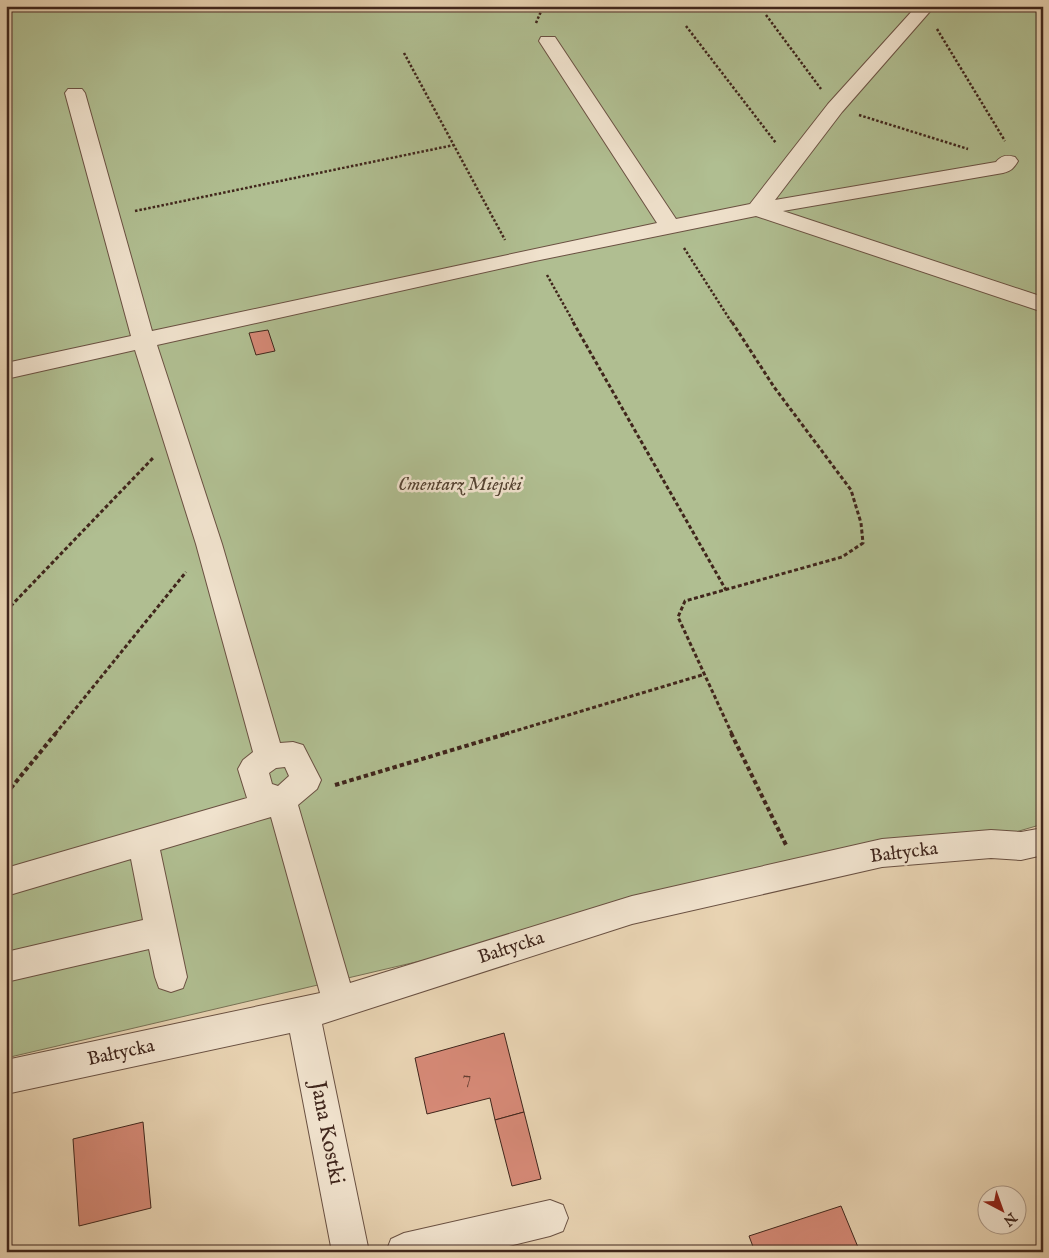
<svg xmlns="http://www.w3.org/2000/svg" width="1049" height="1258" viewBox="0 0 1049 1258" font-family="'IM FELL English',serif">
  <rect width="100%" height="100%" fill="#e8d3b2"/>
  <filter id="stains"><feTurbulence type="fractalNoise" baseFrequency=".004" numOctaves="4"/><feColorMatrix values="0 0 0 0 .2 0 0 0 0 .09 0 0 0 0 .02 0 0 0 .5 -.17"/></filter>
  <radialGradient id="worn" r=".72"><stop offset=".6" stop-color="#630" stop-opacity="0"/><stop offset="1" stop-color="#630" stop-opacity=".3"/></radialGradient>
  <polygon fill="#b0be91" stroke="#787256" points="6,6 1043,6 1043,824 968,846 540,933 6,1058"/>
  <g fill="#d58976" stroke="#40261c">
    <polygon points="268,330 275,351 256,355 249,333"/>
    <polygon points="504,1033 524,1112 495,1120 490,1098 427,1114 415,1058"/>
    <polygon points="524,1112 541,1179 512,1186 495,1120"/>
    <polygon points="143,1122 151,1208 79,1226 73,1139"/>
    <polygon points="841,1206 860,1252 755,1252 749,1236"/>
  </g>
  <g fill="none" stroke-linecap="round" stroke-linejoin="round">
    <g stroke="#6a5142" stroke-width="2">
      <g id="minor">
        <path d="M 910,6 L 933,8 L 842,112 L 775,200 L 996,162 C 1002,155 1007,155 1015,157 L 1018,161 C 1014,168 1011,171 1003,173 L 783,211 L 1043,297 L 1043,312 L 756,216 L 535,261 L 157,345 L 222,544 L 280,743 L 293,742 L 303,745 L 321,780 L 317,789 L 298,805 L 350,983 L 632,896 L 882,839 L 991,830 L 1021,832 L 1043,828 L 1043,855 L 1021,860 L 991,858 L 882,867 L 632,924 L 322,1024 L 369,1252 L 332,1252 L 290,1033 L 6,1094 L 6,1060 L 320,993 L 271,817 L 160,850 L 187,977 L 183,988 L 171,992 L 159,988 L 155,977 L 149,949 L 6,982 L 6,952 L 143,920 L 131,859 L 6,896 L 6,868 L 247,798 L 238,769 L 243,760 L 253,752 L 196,544 L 135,350 L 6,379 L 6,363 L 131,336 L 65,93 L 68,89 L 82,89 L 85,93 L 152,331 L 657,223 L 539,41 L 541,37 L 555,37 L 676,219 L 750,204 L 828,104 L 913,10 ZM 285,767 L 289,776 L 278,786 L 272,784 L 269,773 L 276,768 Z"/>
        <polygon points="550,1200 563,1205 568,1218 563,1231 550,1236 484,1252 386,1252 391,1239 404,1233"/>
      </g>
    </g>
    <g stroke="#40261c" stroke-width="2.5" stroke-dasharray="2.5 2" stroke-linecap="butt">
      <polyline points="766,15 821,89"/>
      <polyline points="536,23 542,9 549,6"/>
      <polyline points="686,26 776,143"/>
      <polyline points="937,29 1005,141"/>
      <polyline points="404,53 505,240"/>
      <polyline points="859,115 968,149"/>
      <polyline points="135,211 454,145"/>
      <polyline points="684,248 732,323"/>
      <polyline points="547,275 574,323"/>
    </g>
    <g stroke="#40261c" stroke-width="3" stroke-dasharray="4 2.5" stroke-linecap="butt">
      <polyline points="573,322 726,590"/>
      <polyline points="732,322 774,387 851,490 861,523 863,543 842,557 685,601 678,617 732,734"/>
      <polyline points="6,611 153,458"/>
      <polyline points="55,734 186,572"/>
      <polyline points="505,734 702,675"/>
    </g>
    <g stroke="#40261c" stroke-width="4" stroke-dasharray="4.5 3" stroke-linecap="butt">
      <polyline points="731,733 786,845"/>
      <polyline points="335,785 509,733"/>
      <polyline points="6,794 56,733"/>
    </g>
    <use href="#minor" fill="#f0e2cd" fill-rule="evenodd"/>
  </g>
  <g text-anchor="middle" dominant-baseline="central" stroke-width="5" stroke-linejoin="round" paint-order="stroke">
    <g font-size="19" font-style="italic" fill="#564433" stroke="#f0e2cd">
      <text x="460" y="485">Cmentarz Miejski</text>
    </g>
    <g font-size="19" fill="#40261c" stroke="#f0e2cd">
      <text transform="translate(904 853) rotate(-7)">Bałtycka</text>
      <text transform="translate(511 948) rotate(-18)">Bałtycka</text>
      <text transform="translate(121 1053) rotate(-12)">Bałtycka</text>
    </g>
    <g font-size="19" fill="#653f32">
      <text x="467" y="1078">7</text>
    </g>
    <g font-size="22" fill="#40261c" stroke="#f0e2cd">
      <text transform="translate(327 1133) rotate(79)">Jana Kostki</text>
    </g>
  </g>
  <rect width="1049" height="1258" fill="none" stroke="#e8d3b2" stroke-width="25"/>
  <rect x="8" y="8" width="1034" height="1243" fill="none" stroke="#40261c" stroke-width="2.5"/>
  <rect x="12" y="12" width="1024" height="1233" fill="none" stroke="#40261c"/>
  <g transform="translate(1002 1210) rotate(139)"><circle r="24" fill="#f0e2cd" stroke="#aa9786"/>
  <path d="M0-4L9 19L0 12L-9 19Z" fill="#8f2418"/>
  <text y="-8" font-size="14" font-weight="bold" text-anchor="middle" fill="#40261c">N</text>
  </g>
  <rect width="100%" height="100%" filter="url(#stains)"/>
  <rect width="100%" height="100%" fill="url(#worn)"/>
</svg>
